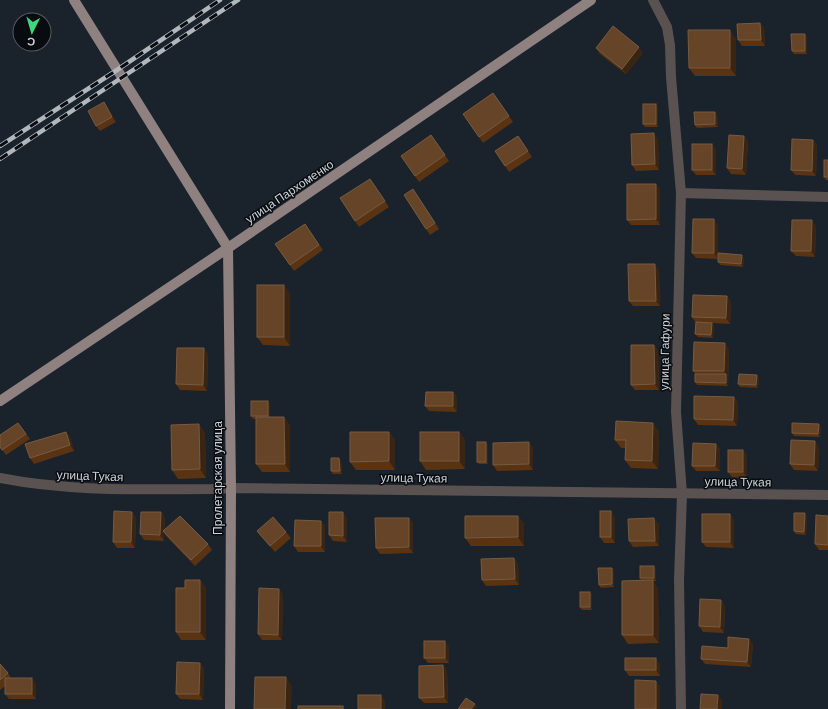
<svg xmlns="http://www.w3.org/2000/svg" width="828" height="709" viewBox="0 0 828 709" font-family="Barlow,sans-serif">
  <rect width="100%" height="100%" fill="#1a232b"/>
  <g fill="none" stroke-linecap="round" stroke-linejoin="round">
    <g stroke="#595251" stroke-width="10">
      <polyline points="653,0 667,27 670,45 671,77 681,193 676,412 682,494 679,580 681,709"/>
      <polyline points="681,193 828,197"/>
      <path d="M 0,478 C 70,492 141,489 212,489 L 231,488 L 828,495"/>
    </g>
    <g stroke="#8f8180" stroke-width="10">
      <polyline points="74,0 228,248 231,488 230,709"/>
      <polyline points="0,401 228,248 591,0"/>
    </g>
    <g stroke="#b0b7bd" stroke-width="4.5">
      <g id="rail">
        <polyline points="0,146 117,70 220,0"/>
        <polyline points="0,159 238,0"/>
      </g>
    </g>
    <use href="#rail" stroke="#080c10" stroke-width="3" stroke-dasharray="9" stroke-linecap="butt"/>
  </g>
  <g fill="#593312">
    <polygon points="760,23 764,28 765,46 742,46 738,40"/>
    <polygon points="807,37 807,54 794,54 792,51"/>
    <polygon points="736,39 736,76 695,76 689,68"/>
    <polygon points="596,48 643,53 626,74 600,54"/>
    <polygon points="493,93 513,122 483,143 463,114"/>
    <polygon points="104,102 116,122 100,131 96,126"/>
    <polygon points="656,104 658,107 658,127 645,127 643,124"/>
    <polygon points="717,114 718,127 697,128 695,125"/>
    <polygon points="431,135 449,161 419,182 401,156"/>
    <polygon points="518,136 532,157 509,172 495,151"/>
    <polygon points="744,136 748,142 746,175 731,174 727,168"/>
    <polygon points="658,139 659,170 636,171 632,165"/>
    <polygon points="813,140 817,145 816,176 795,175 791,170"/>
    <polygon points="712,144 716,150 716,175 696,175 692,170"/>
    <polygon points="828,160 828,180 826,180 824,177"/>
    <polygon points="370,179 389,207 359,227 355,221"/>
    <polygon points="413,189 439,229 430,235 426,229"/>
    <polygon points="660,189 660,225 631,225 627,220"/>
    <polygon points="305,224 323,250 294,271 275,244"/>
    <polygon points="718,225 718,259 696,258 692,253"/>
    <polygon points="816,226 815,257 796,256 791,251"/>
    <polygon points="744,258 743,267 720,265 718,262"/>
    <polygon points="659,270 660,306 633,306 629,301"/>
    <polygon points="290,293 290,346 263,345 257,337"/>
    <polygon points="727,296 731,302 730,324 712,323 714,326 713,338 698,337 695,334 696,323 692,317"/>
    <polygon points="654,345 658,351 659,390 635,390 631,385"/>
    <polygon points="729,349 728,386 697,385 695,382 695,374 693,371"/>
    <polygon points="208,354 207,391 180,390 176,384"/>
    <polygon points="759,378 758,388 740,387 738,384"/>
    <polygon points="453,392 457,398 457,412 429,411 425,406"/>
    <polygon points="734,397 738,403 737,426 698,425 694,419"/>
    <polygon points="270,404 270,417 284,417 290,426 290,472 262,472 256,464 256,419 253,419 251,416"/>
    <polygon points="18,423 30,439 6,455 0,447"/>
    <polygon points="199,424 205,433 206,478 178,479 172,470"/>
    <polygon points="821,427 820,437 794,436 792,433"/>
    <polygon points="659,431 658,469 631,468 625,460 626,448 621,448 615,440"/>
    <polygon points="389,432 395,440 395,470 356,470 350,462"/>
    <polygon points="459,432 465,440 465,469 426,470 420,461"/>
    <polygon points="70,437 74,451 34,464 30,458"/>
    <polygon points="716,444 720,449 720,471 696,471 692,466"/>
    <polygon points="488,445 488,464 479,464 477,462"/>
    <polygon points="819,447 818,471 794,470 790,464"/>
    <polygon points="533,448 533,470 497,471 493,465"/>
    <polygon points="743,450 747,456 747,478 732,477 728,472"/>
    <polygon points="341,461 342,474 333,474 331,471"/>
    <polygon points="132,512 136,518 135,548 117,548 113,542"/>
    <polygon points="161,512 165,518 164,531 208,544 212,550 195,566 167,537 164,533 164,541 144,540 140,534"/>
    <polygon points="730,514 734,520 734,548 706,547 702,542"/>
    <polygon points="518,516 524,524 524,546 471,546 465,538"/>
    <polygon points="807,516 806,535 796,534 794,531"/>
    <polygon points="828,516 828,550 819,550 815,544"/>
    <polygon points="615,517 615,543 604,543 600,537"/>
    <polygon points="347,518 347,542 333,541 329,535"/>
    <polygon points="409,518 413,523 413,553 380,554 376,548"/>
    <polygon points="659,524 659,546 633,547 629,541"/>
    <polygon points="325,526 325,552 298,552 294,546"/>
    <polygon points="257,531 286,532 291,538 275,552 261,536"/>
    <polygon points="514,558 518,564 519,585 486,586 482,580"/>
    <polygon points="612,568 614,571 614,587 601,588 599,585"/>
    <polygon points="656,569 656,581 653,581 658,589 659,643 628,644 622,635 641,581 640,578"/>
    <polygon points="200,580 206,588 206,640 181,640 176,632 185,588"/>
    <polygon points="279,589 283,595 282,640 262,640 258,634"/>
    <polygon points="590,592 592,595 592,610 582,610 580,607"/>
    <polygon points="725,606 724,633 703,632 699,626"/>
    <polygon points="753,644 751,667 705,664 701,659 728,648"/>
    <polygon points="449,647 449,663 428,663 424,658"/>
    <polygon points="200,663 204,669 203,700 180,699 176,694"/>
    <polygon points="0,664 8,673 11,678 36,684 36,699 9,699 5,694 5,686 0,690"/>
    <polygon points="660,664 660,676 629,676 625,670"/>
    <polygon points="443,665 447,671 448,703 424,703 419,698"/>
  </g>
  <g fill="#3a2513">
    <polygon points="760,23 764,28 765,46 761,40"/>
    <polygon points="730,30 736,39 736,76 730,68"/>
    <polygon points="805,34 807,37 807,54 805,51"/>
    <polygon points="639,47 643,53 626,74 622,69"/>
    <polygon points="104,102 108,108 116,122 112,117"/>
    <polygon points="656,104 658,107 658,127 656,124"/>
    <polygon points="715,112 717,114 718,127 715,124"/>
    <polygon points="654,133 658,139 659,170 655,164"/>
    <polygon points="744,136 748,142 746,175 742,169"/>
    <polygon points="813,140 817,145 816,176 812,171"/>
    <polygon points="712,144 716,150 716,175 712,170"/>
    <polygon points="656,184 660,189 660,225 656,219"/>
    <polygon points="714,219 718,225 718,259 714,253"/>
    <polygon points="812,220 816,226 815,257 811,251"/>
    <polygon points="742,255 744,258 743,267 741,264"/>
    <polygon points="655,264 659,270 660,306 656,301"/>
    <polygon points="284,285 290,293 290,346 284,337"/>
    <polygon points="727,296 731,302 730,324 726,318"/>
    <polygon points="712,323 714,326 713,338 711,335"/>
    <polygon points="725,343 729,349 728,386 726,383 726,374 724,371"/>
    <polygon points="654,345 658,351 659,390 655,384"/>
    <polygon points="204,348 208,354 207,391 203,385"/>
    <polygon points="757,375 759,378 758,388 756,385"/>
    <polygon points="453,392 457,398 457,412 453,406"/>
    <polygon points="734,397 738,403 737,426 733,420"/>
    <polygon points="268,401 270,404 270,419 268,416"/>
    <polygon points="284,417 290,426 290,472 285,464"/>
    <polygon points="653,423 659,431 658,469 652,461"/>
    <polygon points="199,424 205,433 206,478 200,469"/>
    <polygon points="819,424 821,427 820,437 818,434"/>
    <polygon points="66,432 70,437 74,451 70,445"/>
    <polygon points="389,432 395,440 395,470 389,461"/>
    <polygon points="459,432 465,440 465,469 459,461"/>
    <polygon points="815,441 819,447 818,471 814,465"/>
    <polygon points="486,442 488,445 488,464 486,462"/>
    <polygon points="529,442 533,448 533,470 529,464"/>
    <polygon points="716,444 720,449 720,471 715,466"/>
    <polygon points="743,450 747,456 747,478 743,472"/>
    <polygon points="339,458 341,461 342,474 340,471"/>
    <polygon points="611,511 615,517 615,543 611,537"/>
    <polygon points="132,512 136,518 135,548 131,542"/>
    <polygon points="161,512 165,518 164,541 160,535"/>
    <polygon points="343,512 347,518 347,542 343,536"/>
    <polygon points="805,513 807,516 806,535 804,532"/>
    <polygon points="730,514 734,520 734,548 730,542"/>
    <polygon points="518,516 524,524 524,546 518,537"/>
    <polygon points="409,518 413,523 413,553 409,547"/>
    <polygon points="654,518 659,524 659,546 655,541"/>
    <polygon points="321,521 325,526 325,552 321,546"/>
    <polygon points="514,558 518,564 519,585 515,579"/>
    <polygon points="654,566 656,569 656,581 654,578"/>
    <polygon points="612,568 614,571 614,587 612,584"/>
    <polygon points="200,580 206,588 206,640 200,632"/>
    <polygon points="653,580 658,589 659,643 653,635"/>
    <polygon points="279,589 283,595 282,640 278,635"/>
    <polygon points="590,592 592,595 592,610 590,607"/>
    <polygon points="721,600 725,606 724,633 720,627"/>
    <polygon points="749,639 753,644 751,667 747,662"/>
    <polygon points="445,641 449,647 449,663 445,658"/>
    <polygon points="656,658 660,664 660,676 656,670"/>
    <polygon points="200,663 204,669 203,700 199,694"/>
    <polygon points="443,665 447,671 448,703 444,697"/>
    <polygon points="286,677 292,686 291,709 285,709"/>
    <polygon points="32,678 36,684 36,699 32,694"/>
    <polygon points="656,681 660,686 660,709 656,709"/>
    <polygon points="381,695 385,701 385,709 381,709"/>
    <polygon points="718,695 722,700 722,709 717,709"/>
    <polygon points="475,704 477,707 475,709 471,709"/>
  </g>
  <g fill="#654427" stroke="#765b43">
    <polygon points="760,23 761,40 738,40 737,24"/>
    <polygon points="613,26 639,47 622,69 596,48"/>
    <polygon points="688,30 730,30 730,68 689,68"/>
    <polygon points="791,34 805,34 805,51 792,51"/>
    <polygon points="493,93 509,116 479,137 463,114"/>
    <polygon points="104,102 112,117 96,126 88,111"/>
    <rect x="643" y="104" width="13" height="20"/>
    <polygon points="694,112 715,112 715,124 695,125"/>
    <polygon points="654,133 655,164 632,165 631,134"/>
    <polygon points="431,135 445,155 415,176 401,156"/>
    <polygon points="729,135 744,136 742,169 727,168"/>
    <polygon points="518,136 528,151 505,166 495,151"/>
    <polygon points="792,139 813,140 812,171 791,170"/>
    <rect x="692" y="144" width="20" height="26"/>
    <rect x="824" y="160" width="4" height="17"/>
    <polygon points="370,179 385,201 355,221 340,198"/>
    <polygon points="627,184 656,184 656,219 627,220"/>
    <polygon points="413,189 435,223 426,229 404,195"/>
    <polygon points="693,219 714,219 714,253 692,253"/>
    <polygon points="792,220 812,220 811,251 791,251"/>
    <polygon points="305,224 319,245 290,265 275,244"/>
    <polygon points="718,253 742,255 741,264 718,262"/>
    <polygon points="628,264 655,264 656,301 629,301"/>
    <rect x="257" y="285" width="27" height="52"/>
    <polygon points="693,295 727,296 726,318 692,317"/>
    <polygon points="696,322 712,323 711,335 695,334"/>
    <polygon points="694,342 725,343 724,371 693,371"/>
    <polygon points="631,345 654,345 655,384 631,385"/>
    <polygon points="177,348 204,348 203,385 176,384"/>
    <polygon points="695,374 726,374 726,383 695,382"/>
    <polygon points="739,374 757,375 756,385 738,384"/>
    <polygon points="426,392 453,392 453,406 425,406"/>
    <polygon points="694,396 734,397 733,420 694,419"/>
    <rect x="251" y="401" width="17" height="15"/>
    <polygon points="256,417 284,417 285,464 256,464"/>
    <polygon points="616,421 653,423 652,461 625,460 626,440 615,440"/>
    <polygon points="18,423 26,434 2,450 0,447 0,435"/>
    <polygon points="792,423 819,424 818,434 792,433"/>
    <polygon points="199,424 200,469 172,470 171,425"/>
    <polygon points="66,432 70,445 30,458 25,444"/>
    <polygon points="350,432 389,432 389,461 350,462"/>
    <rect x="420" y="432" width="39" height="29"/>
    <polygon points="791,440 815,441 814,465 790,464"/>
    <rect x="477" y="442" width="9" height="20"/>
    <polygon points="529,442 529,464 493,465 493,443"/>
    <polygon points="693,443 716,444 715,466 692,466"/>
    <rect x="728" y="450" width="15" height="22"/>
    <polygon points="331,458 339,458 340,471 331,471"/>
    <polygon points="114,511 132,512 131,542 113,542"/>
    <rect x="600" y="511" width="11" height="26"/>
    <polygon points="141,512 161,512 160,535 140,534"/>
    <polygon points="329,512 343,512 343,536 329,535"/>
    <polygon points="794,513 805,513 804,532 794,531"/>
    <rect x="702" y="514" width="28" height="28"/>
    <polygon points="816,515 828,516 828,545 815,544"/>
    <polygon points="180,516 208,544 191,560 163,531"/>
    <polygon points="465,516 518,516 518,537 465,538"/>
    <polygon points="273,517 286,532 270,546 257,531"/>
    <polygon points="375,518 409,518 409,547 376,548"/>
    <polygon points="654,518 655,541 629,541 628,519"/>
    <polygon points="295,520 321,521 321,546 294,546"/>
    <polygon points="514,558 515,579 482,580 481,559"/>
    <rect x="640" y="566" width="14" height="12"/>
    <polygon points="598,568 612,568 612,584 599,585"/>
    <polygon points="185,580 200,580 200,632 176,632 176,588 185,588"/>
    <polygon points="653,580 653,635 622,635 622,581"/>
    <polygon points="259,588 279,589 278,635 258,634"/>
    <rect x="580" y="592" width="10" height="15"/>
    <polygon points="700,599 721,600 720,627 699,626"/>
    <polygon points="728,637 749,639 747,662 701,659 702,646 728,648"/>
    <rect x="424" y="641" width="21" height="17"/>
    <rect x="625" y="658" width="31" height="12"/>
    <polygon points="177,662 200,663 199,694 176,694"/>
    <polygon points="0,664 8,673 0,680"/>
    <polygon points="443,665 444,697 419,698 419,666"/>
    <polygon points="255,677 286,677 285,709 254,709"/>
    <rect x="5" y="678" width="27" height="16"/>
    <polygon points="635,680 656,681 656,709 635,709"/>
    <polygon points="701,694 718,695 717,709 700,709"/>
    <rect x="358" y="695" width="23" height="14"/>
    <polygon points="466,698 475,704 471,709 458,709"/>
    <rect x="298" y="706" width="45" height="3"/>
  </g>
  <g text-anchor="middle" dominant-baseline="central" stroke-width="3" stroke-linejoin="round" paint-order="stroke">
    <g font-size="12" fill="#cdd3d9" stroke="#080c10">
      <text transform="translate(289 191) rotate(-34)">улица Пархоменко</text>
      <text transform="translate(664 352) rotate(-89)">улица Гафури</text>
      <text transform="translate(90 475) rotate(2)">улица Тукая</text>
      <text transform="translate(414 477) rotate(1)">улица Тукая</text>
      <text transform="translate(217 478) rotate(-90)">Пролетарская улица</text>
      <text transform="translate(738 481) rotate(1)">улица Тукая</text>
    </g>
  </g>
  <g transform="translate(32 32) rotate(185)"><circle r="19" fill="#080c10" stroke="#575c60"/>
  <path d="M0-3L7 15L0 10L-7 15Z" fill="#3dd77e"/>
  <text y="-6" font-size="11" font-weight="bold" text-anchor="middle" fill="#cdd3d9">С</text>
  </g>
</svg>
